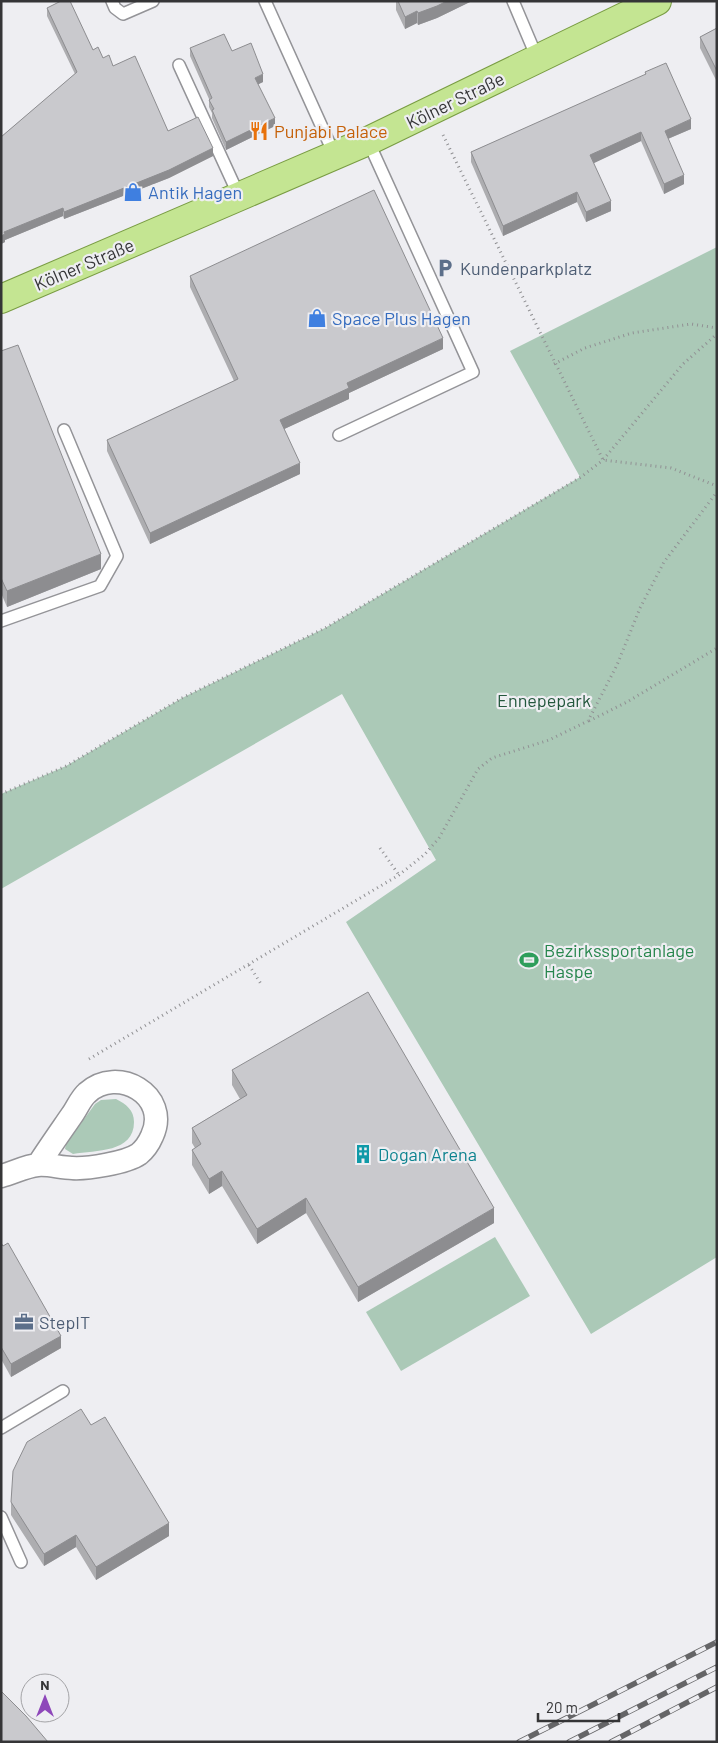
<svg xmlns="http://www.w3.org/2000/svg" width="718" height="1743" viewBox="0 0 718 1743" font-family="Barlow,sans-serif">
  <rect width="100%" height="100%" fill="#eeeef2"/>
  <g fill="#abc9b7">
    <polygon points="717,247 717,1257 591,1334 346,922 436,860 342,694 1,889 1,794 66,766 182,698 325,628 580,477 510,351"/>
    <path d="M 116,1099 C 126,1104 134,1110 134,1122 C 134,1153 96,1150 73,1154 L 65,1149 L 66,1144 L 95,1104 L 101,1100 Z"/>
    <polygon points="495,1237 530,1296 401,1371 366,1312"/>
  </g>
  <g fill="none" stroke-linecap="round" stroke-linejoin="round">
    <g stroke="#949498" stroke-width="14">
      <g id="service">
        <polyline points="112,1 115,8 123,14 153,1"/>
        <polyline points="265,1 335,156"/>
        <polyline points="513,1 538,60"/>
        <polyline points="179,65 240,198"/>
        <polyline points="339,435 473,372 368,141"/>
        <polyline points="1,621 100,586 117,556 64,430"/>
        <polyline points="1,1428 63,1391"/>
        <polyline points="1,1517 21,1562"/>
      </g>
    </g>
    <g stroke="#949498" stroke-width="25">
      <path id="minor" d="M 1,1176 C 13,1173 26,1166 38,1165 C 49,1164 61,1168 72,1168 C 87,1169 126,1163 139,1154 C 145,1149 149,1143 152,1136 C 171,1095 117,1065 87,1093 C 81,1098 77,1108 72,1115 C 61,1131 49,1148 38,1165"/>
    </g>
    <g stroke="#799c43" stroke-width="30">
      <polyline id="primary" points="1,299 368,141 657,1"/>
    </g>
    <g stroke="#909093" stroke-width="3" stroke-dasharray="1 4" stroke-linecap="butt">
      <polyline points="443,135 603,460 671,468 717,486"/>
      <polyline points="554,364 585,348 632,333 691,324 717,328"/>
      <polyline points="589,721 627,702 717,648"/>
      <polyline points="1,794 66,766 182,698 325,628 581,477 603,460 683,364 717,334"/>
      <polyline points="380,848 399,875"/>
      <polyline points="249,965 261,984"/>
      <polyline points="89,1059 399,875 425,854 439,838 478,769 492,758 549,740 588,721 617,665 640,608 664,562 717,492"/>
    </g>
    <use href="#service" stroke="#fff" stroke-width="11"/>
    <use href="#minor" stroke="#fff" stroke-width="22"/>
    <use href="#primary" stroke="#c4e592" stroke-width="28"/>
    <g stroke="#656567" stroke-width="5.5">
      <g id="rail">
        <polyline points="519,1742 717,1642"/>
        <polyline points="569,1742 717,1667"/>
        <polyline points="611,1742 717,1687"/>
      </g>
    </g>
    <use href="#rail" stroke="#eeeef2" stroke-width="4" stroke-dasharray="11" stroke-linecap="butt"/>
  </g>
  <g fill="#adadb0">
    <polygon points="396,1 472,1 437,18 418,25 417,23 405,29 396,10"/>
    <polygon points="47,8 93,50 113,66 168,131 213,156 169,178 64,219 63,216 5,240 5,242 1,244 1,137 75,74 47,16"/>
    <polygon points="717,28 717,82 700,48 700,37"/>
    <polygon points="190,48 232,51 263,82 258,84 275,126 226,150 212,118 212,113 209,107 209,99 190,56"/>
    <polygon points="645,72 691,129 668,139 684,184 664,194 641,141 593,163 611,211 586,222 577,202 503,236 471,162 471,152 645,75"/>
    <polygon points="190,276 443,349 349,393 349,399 284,429 300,474 150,544 107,451 107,440 234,381 190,287"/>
    <polygon points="1,351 101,569 7,607 1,593"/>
    <polygon points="232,1070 494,1223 358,1302 306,1213 257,1244 222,1186 209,1194 192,1165 192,1150 195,1148 192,1143 192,1128 240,1099 232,1085"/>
    <polygon points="1,1243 61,1348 11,1377 1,1359"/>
    <polygon points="91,1425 169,1536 96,1580 76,1547 44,1566 11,1515 11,1502"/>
  </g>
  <g fill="#8d8d90">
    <polygon points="447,1 472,1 437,18 418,25 418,13"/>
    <polygon points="417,11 417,23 405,29 405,17"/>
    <polygon points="263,74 263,82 255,86 255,78"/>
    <polygon points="275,118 275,126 226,150 226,142"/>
    <polygon points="691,119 691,129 665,140 665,131"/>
    <polygon points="641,132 641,141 590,165 590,155"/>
    <polygon points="213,148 213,156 169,178 64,219 64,212"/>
    <polygon points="684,175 684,184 664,194 664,184"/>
    <polygon points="577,192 577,202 503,236 503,226"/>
    <polygon points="611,201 611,211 586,222 586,212"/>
    <polygon points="63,208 63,216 5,240 5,242 1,244 1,236 4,232"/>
    <polygon points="443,338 443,349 349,393 349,399 280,431 280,420 347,383"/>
    <polygon points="300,463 300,474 150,544 150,533"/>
    <polygon points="101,554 101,569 7,607 7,591"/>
    <polygon points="222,1171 222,1186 209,1194 209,1179"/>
    <polygon points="306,1198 306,1213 257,1244 257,1229"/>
    <polygon points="494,1208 494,1223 358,1302 358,1287"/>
    <polygon points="61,1336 61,1348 11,1377 11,1364"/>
    <polygon points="169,1523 169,1536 96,1580 96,1567"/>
    <polygon points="76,1535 76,1547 44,1566 44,1554"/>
  </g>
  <g fill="#c9c9cd" stroke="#8d8d90">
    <polygon points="61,1 70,1 93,50 98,47 103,58 109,55 113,66 135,56 168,131 198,117 213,148 169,170 64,212 63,208 4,232 5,234 1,236 1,137 77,72 47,8"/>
    <polygon points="398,1 447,1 437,6 418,13 417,11 405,17"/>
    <polygon points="717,28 717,71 700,37"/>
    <polygon points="224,34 232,51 251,43 263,74 255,78 275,118 226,142 212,110 214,109 209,100 212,98 190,48"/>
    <polygon points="666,63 691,119 665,131 684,175 664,184 641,132 590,155 611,201 586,212 577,192 503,226 471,152 646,74 645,72"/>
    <polygon points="374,190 443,338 347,383 349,388 280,420 300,463 150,533 107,440 238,379 190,276"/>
    <polygon points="18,345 101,554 7,591 1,578 1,351"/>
    <polygon points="368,992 494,1208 358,1287 306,1198 257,1229 222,1171 209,1179 192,1150 201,1144 192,1128 247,1095 232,1070"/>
    <polygon points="1,1243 3,1246 8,1243 61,1336 11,1364 1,1347"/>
    <polygon points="81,1409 91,1425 105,1417 169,1523 96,1567 76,1535 44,1554 11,1502 13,1471 27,1442"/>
    <polygon points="1,1691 26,1716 48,1742 1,1742"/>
  </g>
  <defs>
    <g id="restaurant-bare" transform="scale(1.5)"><path d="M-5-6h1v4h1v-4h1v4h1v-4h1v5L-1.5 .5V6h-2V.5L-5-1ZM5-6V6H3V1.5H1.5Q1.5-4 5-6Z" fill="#e8710a" stroke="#eeeef2" stroke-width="2.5" paint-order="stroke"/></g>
    <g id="shop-bare" transform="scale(1.5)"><path d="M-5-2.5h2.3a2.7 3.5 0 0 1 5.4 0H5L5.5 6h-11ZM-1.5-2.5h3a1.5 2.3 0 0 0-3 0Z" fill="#3f7fe0" stroke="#eeeef2" stroke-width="2.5" paint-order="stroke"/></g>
    <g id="parking-bare" transform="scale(1.5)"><path d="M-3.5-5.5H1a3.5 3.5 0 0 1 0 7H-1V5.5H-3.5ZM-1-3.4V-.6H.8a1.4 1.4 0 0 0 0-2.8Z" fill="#5c6f8a" stroke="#eeeef2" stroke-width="2.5" paint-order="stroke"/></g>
    <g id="stadium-bare" transform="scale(1.5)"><path d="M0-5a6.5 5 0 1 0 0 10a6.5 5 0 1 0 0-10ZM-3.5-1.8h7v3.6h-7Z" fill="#2e9e5b" stroke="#eeeef2" stroke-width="2.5" paint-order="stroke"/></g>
    <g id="building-bare" transform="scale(1.5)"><path d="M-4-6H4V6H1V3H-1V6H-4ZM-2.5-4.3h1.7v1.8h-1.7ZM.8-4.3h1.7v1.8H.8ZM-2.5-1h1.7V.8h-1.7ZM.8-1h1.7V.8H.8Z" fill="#0f9aa8" stroke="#eeeef2" stroke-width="2.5" paint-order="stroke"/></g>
    <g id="office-bare" transform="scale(1.5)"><path d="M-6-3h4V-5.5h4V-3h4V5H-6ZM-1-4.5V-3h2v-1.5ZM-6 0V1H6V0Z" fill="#5c6f8a" stroke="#eeeef2" stroke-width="2.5" paint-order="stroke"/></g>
  </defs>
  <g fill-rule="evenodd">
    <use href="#restaurant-bare" x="259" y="131"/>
    <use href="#shop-bare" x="133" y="192"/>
    <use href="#parking-bare" x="445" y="268"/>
    <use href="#shop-bare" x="317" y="318"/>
    <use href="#stadium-bare" x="529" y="960"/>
    <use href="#building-bare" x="363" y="1154"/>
    <use href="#office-bare" x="24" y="1322"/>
  </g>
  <g text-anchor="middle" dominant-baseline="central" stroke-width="4.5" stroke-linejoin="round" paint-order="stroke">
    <g font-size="18" fill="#353537" stroke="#eeeef2">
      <text transform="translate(455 100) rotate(-26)">Kölner Straße</text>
      <text transform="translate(84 264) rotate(-23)">Kölner Straße</text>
    </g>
    <g font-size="18" fill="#c56008" stroke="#eeeef2" text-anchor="start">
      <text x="274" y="131">Punjabi Palace</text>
    </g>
    <g font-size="18" fill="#366cbe" stroke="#eeeef2" text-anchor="start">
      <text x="148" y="192">Antik Hagen</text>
      <text x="332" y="318">Space Plus Hagen</text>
    </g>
    <g font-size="18" fill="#4e5e75" stroke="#eeeef2" text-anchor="start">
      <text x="460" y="268">Kundenparkplatz</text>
      <text x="39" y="1322">StepIT</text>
    </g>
    <g font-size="18" fill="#23573d" stroke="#eeeef2">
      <text x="544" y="700">Ennepepark</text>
    </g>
    <g font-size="18" fill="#27864d" stroke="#eeeef2" text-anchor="start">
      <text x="544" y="950">Bezirkssportanlage<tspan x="544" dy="21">Haspe</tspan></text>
    </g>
    <g font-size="18" fill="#0d838f" stroke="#eeeef2" text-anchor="start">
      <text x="378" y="1154">Dogan Arena</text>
    </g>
  </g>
  <rect width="718" height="1743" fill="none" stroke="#353537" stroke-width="5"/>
  <g transform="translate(45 1698)"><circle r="24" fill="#eeeef2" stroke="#a4a4a7"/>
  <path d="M0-4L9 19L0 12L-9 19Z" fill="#8e47ba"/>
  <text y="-8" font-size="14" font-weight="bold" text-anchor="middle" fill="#353537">N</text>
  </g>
  <path d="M538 1713v8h81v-8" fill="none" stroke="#353537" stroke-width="2.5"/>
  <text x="546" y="1713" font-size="15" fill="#353537" stroke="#eeeef2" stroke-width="4" paint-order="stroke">20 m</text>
</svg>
